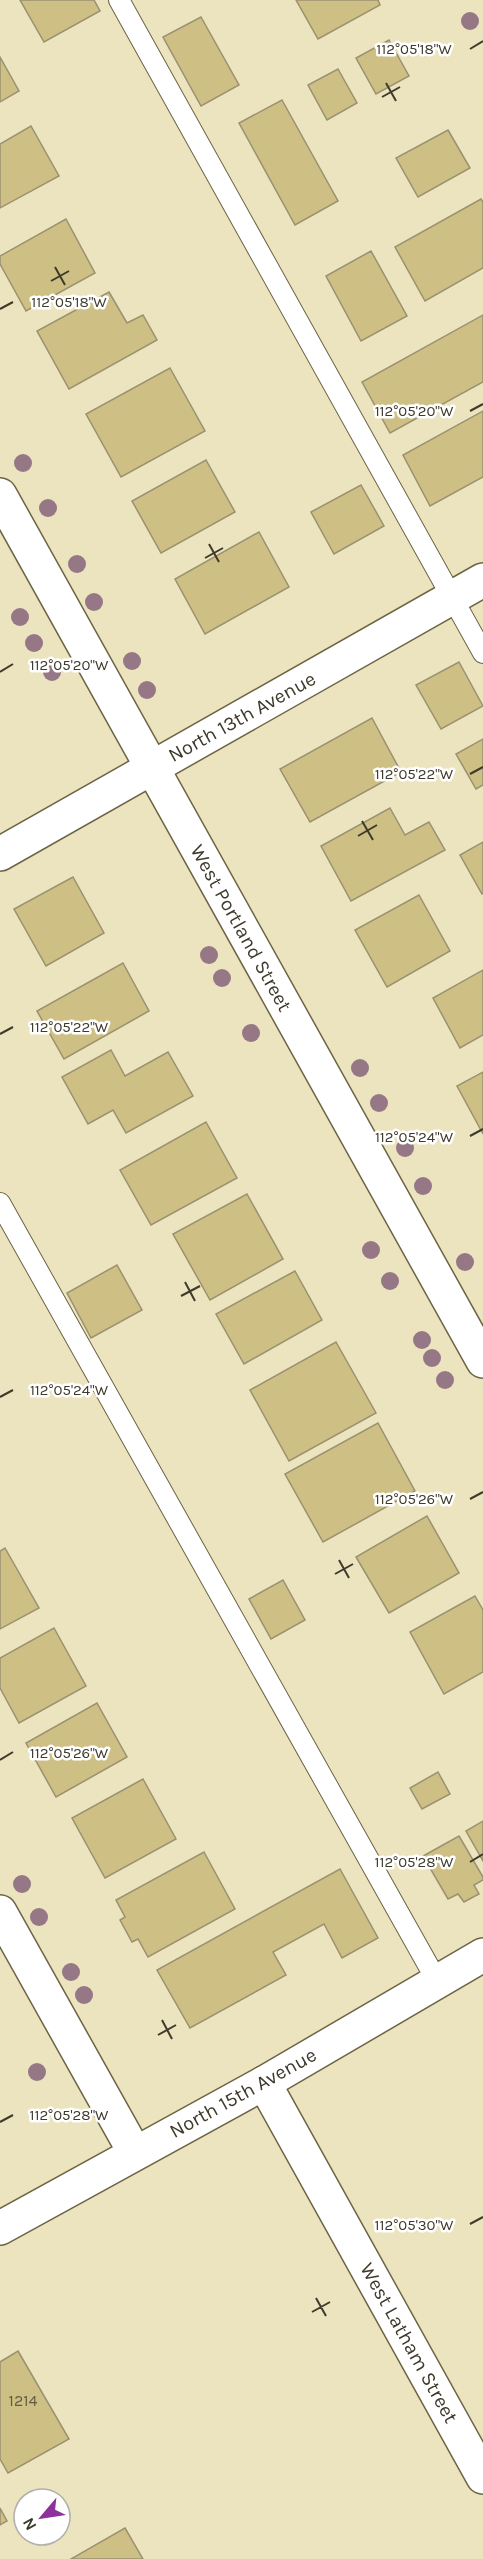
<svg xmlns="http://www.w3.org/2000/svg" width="483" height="2559" viewBox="0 0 483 2559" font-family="Karla,sans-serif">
  <rect width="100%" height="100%" fill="#ece3bf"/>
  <g fill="#cebf84" stroke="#9a9170" stroke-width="1.5">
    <polygon points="20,0 94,0 100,11 44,42"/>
    <polygon points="296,0 378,0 380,5 318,39"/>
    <polygon points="201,17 239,85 201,106 163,37"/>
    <polygon points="389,40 409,76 376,94 356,58"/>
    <polygon points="0,57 19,91 0,102"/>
    <polygon points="338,69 357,103 327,120 308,85"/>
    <polygon points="282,100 338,201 295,225 239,123"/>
    <polygon points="31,126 59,176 0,208 0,144"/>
    <polygon points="448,130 470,168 418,197 396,158"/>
    <polygon points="481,199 483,202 483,268 425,301 395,247"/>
    <polygon points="66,219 95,273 26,311 0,264 0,256"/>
    <polygon points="371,251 407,316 361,341 326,276"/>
    <polygon points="109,292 127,323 143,315 157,340 69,389 37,331"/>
    <polygon points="483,315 483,382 390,433 362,382"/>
    <polygon points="170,368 205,431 121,477 86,414"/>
    <polygon points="483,411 483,477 430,506 403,455"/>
    <polygon points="206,460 235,512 161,553 132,501"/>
    <polygon points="361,485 384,526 334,554 311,512"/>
    <polygon points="259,532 289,587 205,634 175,579"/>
    <polygon points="459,662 483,706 441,729 416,685"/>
    <polygon points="372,718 401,772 310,822 280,769"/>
    <polygon points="483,739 483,785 476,789 456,754"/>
    <polygon points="390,808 405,835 429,822 445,850 351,901 321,846"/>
    <polygon points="483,842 483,893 482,894 460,855"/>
    <polygon points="73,877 104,933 46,966 14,909"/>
    <polygon points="419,895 450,951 387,987 355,930"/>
    <polygon points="123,963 149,1011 64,1059 37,1011"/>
    <polygon points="483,970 483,1035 460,1048 433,998"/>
    <polygon points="111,1050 125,1076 168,1052 193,1096 126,1133 113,1110 88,1124 62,1077"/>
    <polygon points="483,1072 483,1134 457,1086"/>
    <polygon points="206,1122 237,1178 151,1225 120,1170"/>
    <polygon points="247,1194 283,1259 210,1300 173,1234"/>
    <polygon points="117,1265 142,1310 91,1338 67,1293"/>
    <polygon points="295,1271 322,1320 244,1364 216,1314"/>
    <polygon points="336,1342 376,1413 289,1461 250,1390"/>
    <polygon points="378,1423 415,1491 323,1542 285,1474"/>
    <polygon points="427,1516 459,1573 389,1613 356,1557"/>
    <polygon points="5,1548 39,1608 0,1629 0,1551"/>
    <polygon points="283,1580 305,1620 271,1639 249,1599"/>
    <polygon points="475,1596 483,1610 483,1672 444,1694 410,1632"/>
    <polygon points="54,1628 86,1686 19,1723 0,1688 0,1658"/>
    <polygon points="97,1703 127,1757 56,1797 26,1743"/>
    <polygon points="438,1772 450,1794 422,1809 410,1788"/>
    <polygon points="143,1779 176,1839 105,1878 72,1818"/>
    <polygon points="483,1821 483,1861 466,1831"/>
    <polygon points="459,1836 483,1877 483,1880 474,1885 479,1894 464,1902 458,1894 448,1899 423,1856"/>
    <polygon points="204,1852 235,1909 148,1957 138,1939 132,1942 120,1920 125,1917 116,1900"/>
    <polygon points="340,1869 378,1938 342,1958 324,1924 273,1952 286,1975 190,2028 157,1970"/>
    <polygon points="18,2351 69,2439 8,2473 0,2459 0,2362"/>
    <polygon points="0,2508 7,2521 0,2525"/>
    <polygon points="125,2528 143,2559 71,2559"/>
  </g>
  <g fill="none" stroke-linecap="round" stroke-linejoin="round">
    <g stroke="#6c6444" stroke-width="22">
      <g id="service">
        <polyline points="119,0 483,653"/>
        <polyline points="0,1203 437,1981"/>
      </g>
    </g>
    <g stroke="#6c6444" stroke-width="36">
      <g id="minor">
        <polyline points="0,495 483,1361"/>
        <polyline points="0,854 483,580"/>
        <polyline points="0,1912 135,2153"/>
        <polyline points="264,2083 483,2477"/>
      </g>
    </g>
    <g stroke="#6c6444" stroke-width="36">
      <polyline id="tertiary" points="0,2228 264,2083 483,1955"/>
    </g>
    <use href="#service" stroke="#fff" stroke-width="20"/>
    <use href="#minor" stroke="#fff" stroke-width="33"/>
    <use href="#tertiary" stroke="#fff" stroke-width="33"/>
  </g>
  <g fill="#967785">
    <circle cx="470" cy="21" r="9"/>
    <circle cx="23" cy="463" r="9"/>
    <circle cx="48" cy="508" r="9"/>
    <circle cx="77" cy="564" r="9"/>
    <circle cx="94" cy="602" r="9"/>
    <circle cx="20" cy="617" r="9"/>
    <circle cx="34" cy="643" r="9"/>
    <circle cx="132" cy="661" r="9"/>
    <circle cx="52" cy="672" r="9"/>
    <circle cx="147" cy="690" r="9"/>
    <circle cx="209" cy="955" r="9"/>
    <circle cx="222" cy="978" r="9"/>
    <circle cx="251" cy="1033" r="9"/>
    <circle cx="360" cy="1068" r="9"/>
    <circle cx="379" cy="1103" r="9"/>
    <circle cx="405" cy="1148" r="9"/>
    <circle cx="423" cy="1186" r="9"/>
    <circle cx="371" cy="1250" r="9"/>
    <circle cx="465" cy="1262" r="9"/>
    <circle cx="390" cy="1281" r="9"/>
    <circle cx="422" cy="1340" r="9"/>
    <circle cx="432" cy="1358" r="9"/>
    <circle cx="445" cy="1380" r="9"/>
    <circle cx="22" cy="1884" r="9"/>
    <circle cx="39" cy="1917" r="9"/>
    <circle cx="71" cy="1972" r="9"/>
    <circle cx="84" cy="1995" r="9"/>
    <circle cx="37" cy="2072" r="9"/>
  </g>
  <path fill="none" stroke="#3e3a2c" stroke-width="2" d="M 470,49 L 483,41M 386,83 L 396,101M 382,97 L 400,87M 55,267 L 65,285M 51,281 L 69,271M 0,309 L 13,302M 470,411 L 483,404M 209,544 L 219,562M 205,558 L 223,548M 0,672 L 13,664M 470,774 L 483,767M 362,821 L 373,840M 358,836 L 377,825M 0,1034 L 13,1027M 470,1136 L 483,1129M 185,1282 L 195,1301M 181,1296 L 200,1286M 0,1397 L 13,1390M 470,1499 L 483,1492M 339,1560 L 349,1578M 335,1574 L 353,1564M 0,1760 L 13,1752M 470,1862 L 483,1854M 162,2020 L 172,2039M 158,2035 L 176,2025M 0,2122 L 13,2115M 470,2224 L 483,2217M 316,2298 L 326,2316M 312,2312 L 330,2302"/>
  <g text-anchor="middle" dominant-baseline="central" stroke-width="5" stroke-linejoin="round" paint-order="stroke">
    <g font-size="16" fill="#625b42">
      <text x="23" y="2400">1214</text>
    </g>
    <g font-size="20" fill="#3e3a2c" stroke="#fff">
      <text transform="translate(242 717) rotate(-29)">North 13th Avenue</text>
      <text transform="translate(241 928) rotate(61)">West Portland Street</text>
      <text transform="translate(243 2093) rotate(-29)">North 15th Avenue</text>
      <text transform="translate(409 2343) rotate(61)">West Latham Street</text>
    </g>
  </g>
  <g font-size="15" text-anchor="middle" fill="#3e3a2c" stroke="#fff" stroke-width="5" stroke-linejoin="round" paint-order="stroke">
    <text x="414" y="54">112°05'18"W</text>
    <text x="69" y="307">112°05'18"W</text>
    <text x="414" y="416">112°05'20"W</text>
    <text x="69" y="670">112°05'20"W</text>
    <text x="414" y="779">112°05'22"W</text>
    <text x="69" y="1032">112°05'22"W</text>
    <text x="414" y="1142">112°05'24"W</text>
    <text x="69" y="1395">112°05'24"W</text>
    <text x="414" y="1504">112°05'26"W</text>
    <text x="69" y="1758">112°05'26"W</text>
    <text x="414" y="1867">112°05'28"W</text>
    <text x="69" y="2120">112°05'28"W</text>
    <text x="414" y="2230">112°05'30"W</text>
  </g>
  <g transform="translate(42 2517) rotate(241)"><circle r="28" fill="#ffffff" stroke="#b2b0ab" stroke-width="1.5"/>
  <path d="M0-4.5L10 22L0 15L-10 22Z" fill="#8f319b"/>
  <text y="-9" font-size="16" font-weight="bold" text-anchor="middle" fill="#3e3a2c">N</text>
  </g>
</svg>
